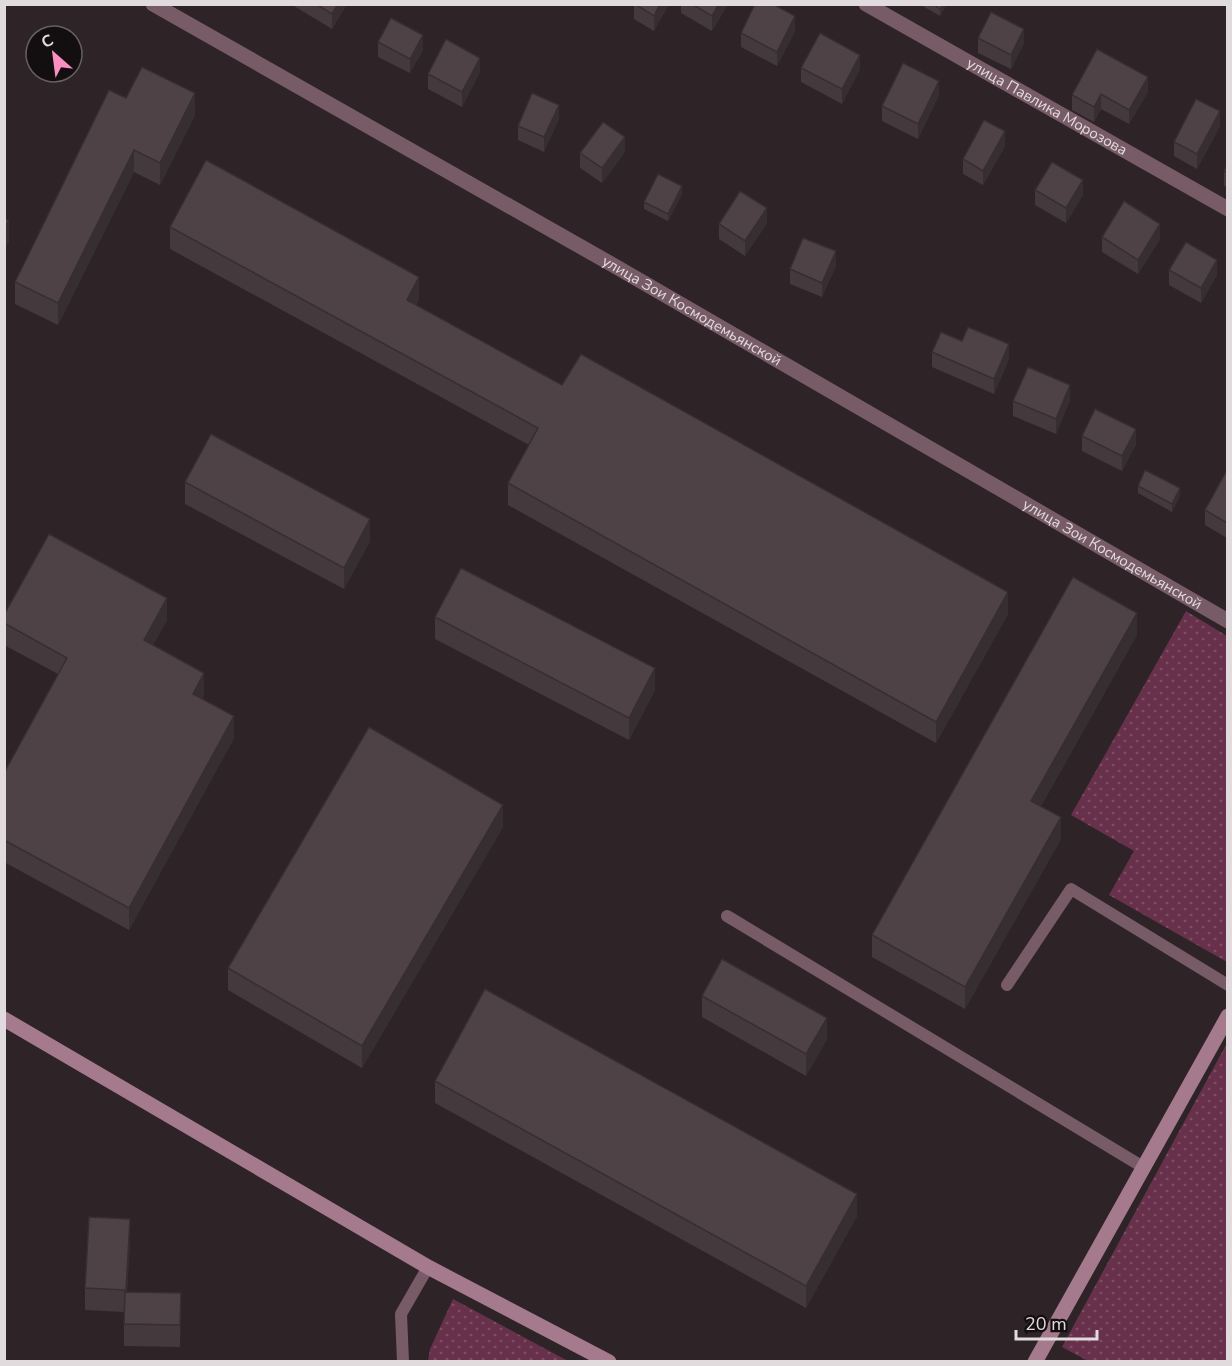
<svg xmlns="http://www.w3.org/2000/svg" width="1232" height="1366" viewBox="0 0 1232 1366" font-family="'Nunito Sans',sans-serif">
  <defs>
    <pattern id="grass-dots" width="8" height="8" patternUnits="userSpaceOnUse" patternTransform="scale(1.5)"><rect width="8" height="8" fill="#68314b"/><path d="M2 2h.1M6 6h.1" fill="none" stroke="#7d4e64" stroke-width="1.8" stroke-linecap="round"/></pattern>
  </defs>
  <rect width="100%" height="100%" fill="#2e2327"/>
  <g fill="url(#grass-dots)">
    <polygon points="1186,611 1227,636 1227,962 1109,895 1134,851 1071,815"/>
    <polygon points="1227,1043 1227,1361 1088,1361 1062,1347"/>
    <polygon points="453,1299 568,1361 428,1361 430,1349"/>
  </g>
  <g fill="none" stroke-linecap="round" stroke-linejoin="round">
    <g stroke="#775c68" stroke-width="12">
      <polyline points="727,916 1143,1167"/>
      <polyline points="1007,985 1071,889 1228,985"/>
      <polyline points="403,1362 401,1314 428,1267"/>
    </g>
    <g stroke="#775c68" stroke-width="15">
      <path id="s1" d="M 153,4 L 613,265 L 1228,621"/>
      <path id="s2" d="M 866,4 L 1228,209"/>
    </g>
    <g stroke="#a57a8c" stroke-width="15">
      <polyline points="4,1019 428,1267 609,1362"/>
      <polyline points="1035,1362 1228,1016"/>
    </g>
  </g>
  <g fill="#44393d">
    <polygon points="294,4 347,4 332,29 294,6"/>
    <polygon points="634,4 669,4 654,31 634,19"/>
    <polygon points="681,4 728,4 712,31 681,13"/>
    <polygon points="919,4 947,4 940,16"/>
    <polygon points="795,31 777,66 741,47 741,33"/>
    <polygon points="978,38 1024,43 1011,69 978,53"/>
    <polygon points="378,42 423,50 410,73 378,57"/>
    <polygon points="801,68 860,69 842,104 801,82"/>
    <polygon points="480,72 462,107 428,89 428,74"/>
    <polygon points="1148,92 1129,124 1101,109 1094,122 1072,110 1072,95"/>
    <polygon points="939,95 918,139 882,121 882,106"/>
    <polygon points="126,98 195,115 160,185 134,172 58,325 15,304 15,282"/>
    <polygon points="559,119 544,152 518,140 518,126"/>
    <polygon points="1220,126 1197,169 1174,156 1174,142"/>
    <polygon points="1005,146 983,185 963,174 963,159"/>
    <polygon points="625,152 602,183 580,168 580,153"/>
    <polygon points="1227,165 1227,187 1224,186 1224,171"/>
    <polygon points="1035,190 1083,195 1066,223 1035,205"/>
    <polygon points="682,194 668,221 644,209 644,202"/>
    <polygon points="767,223 745,256 719,239 719,224"/>
    <polygon points="170,227 419,299 416,305 562,385 1008,614 936,743 508,505 508,483 529,445 170,249"/>
    <polygon points="1102,237 1160,239 1138,274 1102,252"/>
    <polygon points="836,266 822,297 790,284 790,269"/>
    <polygon points="1169,270 1217,275 1201,303 1169,285"/>
    <polygon points="962,341 1009,359 994,394 932,367 932,352"/>
    <polygon points="1070,400 1056,434 1013,416 1013,401"/>
    <polygon points="1082,436 1136,444 1122,471 1082,451"/>
    <polygon points="1227,470 1227,538 1205,525 1205,510"/>
    <polygon points="185,482 370,541 344,589 185,504"/>
    <polygon points="1138,486 1180,496 1172,512 1138,493"/>
    <polygon points="4,615 167,620 153,645 204,694 202,699 234,738 129,930 4,862 4,773 58,674 4,645"/>
    <polygon points="435,617 655,690 629,740 435,639"/>
    <polygon points="1137,635 1041,806 1061,839 965,1009 872,957 872,935"/>
    <polygon points="503,827 362,1068 228,990 228,968"/>
    <polygon points="702,996 827,1039 806,1076 702,1017"/>
    <polygon points="435,1081 857,1216 806,1308 435,1103"/>
    <polygon points="130,1241 127,1292 181,1293 180,1347 124,1346 124,1312 85,1310 85,1288"/>
  </g>
  <g fill="#372e32">
    <polygon points="338,4 347,4 332,29 332,14"/>
    <polygon points="660,4 669,4 654,31 654,16"/>
    <polygon points="719,4 728,4 712,31 712,16"/>
    <polygon points="943,4 947,4 940,16 940,9"/>
    <polygon points="795,16 795,31 777,66 777,52"/>
    <polygon points="1024,29 1024,43 1011,69 1011,55"/>
    <polygon points="423,35 423,50 410,73 410,59"/>
    <polygon points="860,55 860,69 842,104 842,89"/>
    <polygon points="480,58 480,72 462,107 462,92"/>
    <polygon points="1148,77 1148,92 1129,124 1129,110"/>
    <polygon points="939,81 939,95 918,139 918,124"/>
    <polygon points="195,93 195,115 160,185 160,163"/>
    <polygon points="1101,94 1101,109 1094,122 1094,107"/>
    <polygon points="559,105 559,119 544,152 544,137"/>
    <polygon points="1220,111 1220,126 1197,169 1197,154"/>
    <polygon points="1005,131 1005,146 983,185 983,171"/>
    <polygon points="625,137 625,152 602,183 602,168"/>
    <polygon points="134,150 134,172 58,325 58,303"/>
    <polygon points="1083,180 1083,195 1066,223 1066,208"/>
    <polygon points="682,186 682,194 668,221 668,214"/>
    <polygon points="767,208 767,223 745,256 745,241"/>
    <polygon points="9,221 9,242 4,249 4,227"/>
    <polygon points="1160,224 1160,239 1138,274 1138,260"/>
    <polygon points="836,251 836,266 822,297 822,283"/>
    <polygon points="1217,260 1217,275 1201,303 1201,288"/>
    <polygon points="419,277 419,299 407,322 407,300"/>
    <polygon points="1009,344 1009,359 994,394 994,379"/>
    <polygon points="1070,385 1070,400 1056,434 1056,419"/>
    <polygon points="1136,429 1136,444 1122,471 1122,456"/>
    <polygon points="1180,488 1180,496 1172,512 1172,504"/>
    <polygon points="370,519 370,541 344,589 344,568"/>
    <polygon points="1008,592 1008,614 936,743 936,722"/>
    <polygon points="167,598 167,620 144,662 144,640"/>
    <polygon points="1137,613 1137,635 1031,823 1031,801"/>
    <polygon points="655,668 655,690 629,740 629,718"/>
    <polygon points="204,673 204,694 193,715 193,694"/>
    <polygon points="234,716 234,738 129,930 129,908"/>
    <polygon points="503,805 503,827 362,1068 362,1046"/>
    <polygon points="1061,817 1061,839 965,1009 965,987"/>
    <polygon points="827,1018 827,1039 806,1076 806,1054"/>
    <polygon points="857,1194 857,1216 806,1308 806,1286"/>
    <polygon points="130,1219 130,1241 126,1312 126,1290"/>
  </g>
  <g fill="#4f4247" stroke="#372e32" stroke-width="1.5">
    <polygon points="316,4 338,4 332,14"/>
    <polygon points="635,4 660,4 654,16"/>
    <polygon points="692,4 719,4 712,16"/>
    <polygon points="755,4 773,4 795,16 777,52 741,33"/>
    <polygon points="933,4 943,4 940,9"/>
    <polygon points="991,12 1024,29 1011,55 978,38"/>
    <polygon points="391,18 423,35 410,59 378,42"/>
    <polygon points="820,33 860,55 842,89 801,68"/>
    <polygon points="446,39 480,58 462,92 428,74"/>
    <polygon points="1097,49 1148,77 1129,110 1101,94 1094,107 1072,95"/>
    <polygon points="903,63 939,81 918,124 882,106"/>
    <polygon points="142,67 195,93 160,163 134,150 58,303 15,282 109,90 126,98"/>
    <polygon points="532,93 559,105 544,137 518,126"/>
    <polygon points="1196,99 1220,111 1197,154 1174,142"/>
    <polygon points="984,120 1005,131 983,171 963,159"/>
    <polygon points="603,122 625,137 602,168 580,153"/>
    <polygon points="206,160 419,277 407,300 562,385 581,354 1008,592 936,722 508,483 538,428 170,227"/>
    <polygon points="1052,162 1083,180 1066,208 1035,190"/>
    <polygon points="1227,165 1227,173 1224,171"/>
    <polygon points="658,174 682,186 668,214 644,202"/>
    <polygon points="740,191 767,208 745,241 719,224"/>
    <polygon points="1124,201 1160,224 1138,260 1102,237"/>
    <polygon points="4,218 9,221 4,227"/>
    <polygon points="803,238 836,251 822,283 790,269"/>
    <polygon points="1186,242 1217,260 1201,288 1169,270"/>
    <polygon points="968,327 1009,344 994,379 932,352 941,332 962,341"/>
    <polygon points="1028,367 1070,385 1056,419 1013,401"/>
    <polygon points="1095,409 1136,429 1122,456 1082,436"/>
    <polygon points="211,434 370,519 344,568 185,482"/>
    <polygon points="1145,470 1180,488 1172,504 1138,486"/>
    <polygon points="1227,470 1227,523 1205,510"/>
    <polygon points="49,534 167,598 144,640 204,673 193,694 234,716 129,908 4,840 4,773 67,658 4,623 4,615"/>
    <polygon points="461,568 655,668 629,718 435,617"/>
    <polygon points="1073,577 1137,613 1031,801 1061,817 965,987 872,935"/>
    <polygon points="369,727 503,805 362,1046 228,968"/>
    <polygon points="722,959 827,1018 806,1054 702,996"/>
    <polygon points="485,989 857,1194 806,1286 435,1081"/>
    <polygon points="89,1217 130,1219 126,1290 85,1288"/>
    <polygon points="125,1292 181,1293 180,1325 124,1324"/>
  </g>
  <g text-anchor="middle" dominant-baseline="central" stroke-width="6" stroke-linejoin="round" paint-order="stroke">
    <g font-size="15" fill="#e2dbde" stroke="#130e10">
      <text stroke="none"><textPath href="#s2" startOffset="208">улица Павлика Морозова</textPath></text>
      <text stroke="none"><textPath href="#s1" startOffset="620">улица Зои Космодемьянской</textPath></text>
      <text stroke="none"><textPath href="#s1" startOffset="1106">улица Зои Космодемьянской</textPath></text>
    </g>
  </g>
  <rect width="1232" height="1366" fill="none" stroke="#e2dbde" stroke-width="12"/>
  <g transform="translate(54 54) rotate(332)"><circle r="28" fill="#130e10" stroke="#666062" stroke-width="1.5"/>
  <path d="M0-4.5L10 22L0 15L-10 22Z" fill="#fc8fc2"/>
  <text y="-9" font-size="16" font-weight="bold" text-anchor="middle" fill="#e2dbde">С</text>
  </g>
  <path d="M1016 1330v9h81v-9" fill="none" stroke="#e2dbde" stroke-width="3"/>
  <text x="1025" y="1330" font-size="18" fill="#e2dbde" stroke="#130e10" stroke-width="4.5" paint-order="stroke">20 m</text>
</svg>
